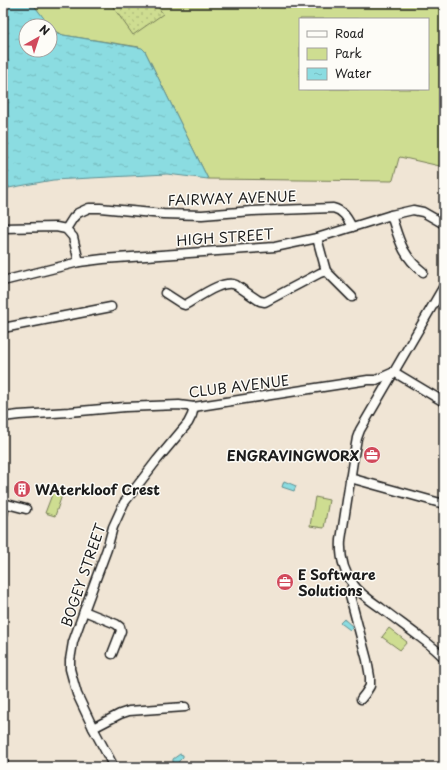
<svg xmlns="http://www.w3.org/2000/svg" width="447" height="770" viewBox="0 0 447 770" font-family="'Playpen Sans',sans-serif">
  <defs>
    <pattern id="park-dots" width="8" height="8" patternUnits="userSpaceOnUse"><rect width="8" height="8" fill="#cedd91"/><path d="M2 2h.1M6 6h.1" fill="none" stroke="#b0bd7c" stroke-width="1.8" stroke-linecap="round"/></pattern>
    <pattern id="water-ripples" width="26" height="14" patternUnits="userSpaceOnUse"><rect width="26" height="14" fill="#8bdce1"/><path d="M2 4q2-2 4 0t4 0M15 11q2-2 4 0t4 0" fill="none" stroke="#77bcc0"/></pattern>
  </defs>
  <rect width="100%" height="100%" fill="#f0e5d5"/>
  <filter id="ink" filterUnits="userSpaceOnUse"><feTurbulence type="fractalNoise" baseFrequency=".025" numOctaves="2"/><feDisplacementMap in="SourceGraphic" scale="8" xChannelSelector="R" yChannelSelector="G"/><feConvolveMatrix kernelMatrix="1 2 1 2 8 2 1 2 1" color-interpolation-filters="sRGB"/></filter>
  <g filter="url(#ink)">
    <g fill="#cedd91" stroke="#757c56" fill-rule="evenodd">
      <path d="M 32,3 L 444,3 L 444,167 L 400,157 L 399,158 L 393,180 L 392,181 L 208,179 L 145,51 L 139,47 L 63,35 C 48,30 42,14 32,3 ZM 300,19 L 428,19 L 428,89 L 300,89 Z"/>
      <polygon points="53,492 62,495 55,516 45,513"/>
      <polygon points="315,497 329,500 324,528 310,526"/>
      <polygon points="389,628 407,642 400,650 382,637"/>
    </g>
    <polygon fill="url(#park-dots)" stroke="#757c56" points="118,3 155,3 163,14 133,35 113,7"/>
    <g fill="url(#water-ripples)" stroke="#5f8f92">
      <polygon points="3,3 32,3 50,26 26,26 26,50 50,50 50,27 57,33 63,35 142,48 145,51 208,179 167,174 53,180 3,189"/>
      <polygon points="284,481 296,486 294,491 282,487"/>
      <polygon points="344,619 353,627 350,630 342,624 340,623"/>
      <polygon points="180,754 183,755 183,757 179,761 177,765 176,765 173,762 173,759"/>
    </g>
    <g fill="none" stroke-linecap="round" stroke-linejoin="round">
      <g stroke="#1c1c1c" stroke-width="11">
        <g id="minor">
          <path d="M 391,215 C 399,239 402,256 423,272"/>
          <polyline points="3,228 56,227 66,229 73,237 79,262"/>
          <path d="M 66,229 L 73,218 L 78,213 L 89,208 L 100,208 L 163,214 L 202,215 L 252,211 L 333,208 C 344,211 347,218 352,227"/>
          <polyline points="317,238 326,271"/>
          <polyline points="3,281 79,262 103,259 275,247 317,238 391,215 413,210 423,212 444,224"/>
          <path d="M 444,286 L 360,430 L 357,438 L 353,461 L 341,540 C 340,556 343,571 353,584 C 360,594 371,601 381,608 C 394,618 408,628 421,638 C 429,644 437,650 444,658"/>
          <path d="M 165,293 L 182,304 L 185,305 C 198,298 222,279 236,285 L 258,300 L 260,301 L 265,302 L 320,273 L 326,271 L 352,297"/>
          <polyline points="3,328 111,307"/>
          <polyline points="394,372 444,402"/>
          <polyline points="3,417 19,415 69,412 125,407 179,405 194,407 206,405 368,380 376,380 394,372"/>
          <polyline points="350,478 444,504"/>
          <polyline points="3,503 26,509"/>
          <polyline points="3,514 5,504"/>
          <polyline points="353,584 351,590 350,596 367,660 370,677 370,686 365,694 361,699"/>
          <polyline points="84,611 116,624 120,627 121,631 112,654"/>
          <polyline points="93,728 120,714 129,711 185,707"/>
          <polyline points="3,762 4,767"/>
          <polyline points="114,767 93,728 77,694 73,680 70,669 70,660 73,642 84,611 107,549 113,527 124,503 157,460 188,423 192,415 194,407"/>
        </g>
      </g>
      <use href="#minor" stroke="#fdfcf7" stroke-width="8"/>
    </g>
  </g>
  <defs>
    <g id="office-disc" transform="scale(0.9)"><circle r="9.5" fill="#d1495b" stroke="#fdfcf7"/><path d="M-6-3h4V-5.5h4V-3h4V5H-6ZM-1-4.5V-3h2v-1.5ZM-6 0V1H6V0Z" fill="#fff"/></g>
    <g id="building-disc" transform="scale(0.9)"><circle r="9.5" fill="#d1495b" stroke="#fdfcf7"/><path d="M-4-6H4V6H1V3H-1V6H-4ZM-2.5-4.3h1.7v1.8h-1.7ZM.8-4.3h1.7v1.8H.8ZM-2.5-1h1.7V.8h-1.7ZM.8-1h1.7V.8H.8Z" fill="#fff"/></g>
  </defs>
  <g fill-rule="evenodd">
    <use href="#office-disc" x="372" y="455"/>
    <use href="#building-disc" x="22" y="489"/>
    <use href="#office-disc" x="285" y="582"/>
  </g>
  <g text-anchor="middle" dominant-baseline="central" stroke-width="3" stroke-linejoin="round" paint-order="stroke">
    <g font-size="14" fill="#1c1c1c" stroke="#fdfcf7">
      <text transform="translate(232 198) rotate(-2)">FAIRWAY AVENUE</text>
      <text transform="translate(225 237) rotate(-4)">HIGH STREET</text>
      <text transform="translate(239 386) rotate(-7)">CLUB AVENUE</text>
      <text transform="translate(83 575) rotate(-71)">BOGEY STREET</text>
    </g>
    <g font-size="14" font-weight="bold" fill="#1c1c1c" stroke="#fdfcf7" text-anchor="start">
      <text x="359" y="455" text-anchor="end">ENGRAVINGWORX</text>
      <text x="35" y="489">WAterkloof Crest</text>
      <text x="298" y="574">E Software<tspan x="298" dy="16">Solutions</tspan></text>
    </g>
  </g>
  <rect width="447" height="770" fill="none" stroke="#fdfcf7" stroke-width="16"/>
  <rect x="8" y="8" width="431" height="754" fill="none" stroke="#1c1c1c" stroke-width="1.5" filter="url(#ink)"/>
  <rect x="299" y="18" width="130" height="72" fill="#fdfcf7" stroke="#a3a29f"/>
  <rect x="307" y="31" width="20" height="6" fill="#fdfcf7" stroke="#a3a29f"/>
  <text x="335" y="38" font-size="12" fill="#1c1c1c">Road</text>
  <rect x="307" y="48" width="20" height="12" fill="#cedd91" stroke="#a3a29f"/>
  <text x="335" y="58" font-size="12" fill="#1c1c1c">Park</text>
  <rect x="307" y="68" width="20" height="12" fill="url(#water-ripples)" stroke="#a3a29f"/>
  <text x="335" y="78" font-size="12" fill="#1c1c1c">Water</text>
  <g transform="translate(38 38) rotate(39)"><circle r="19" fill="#fdfcf7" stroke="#a3a29f"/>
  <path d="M0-3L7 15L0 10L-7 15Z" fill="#d1495b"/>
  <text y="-6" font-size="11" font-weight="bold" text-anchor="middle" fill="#1c1c1c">N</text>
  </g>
</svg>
